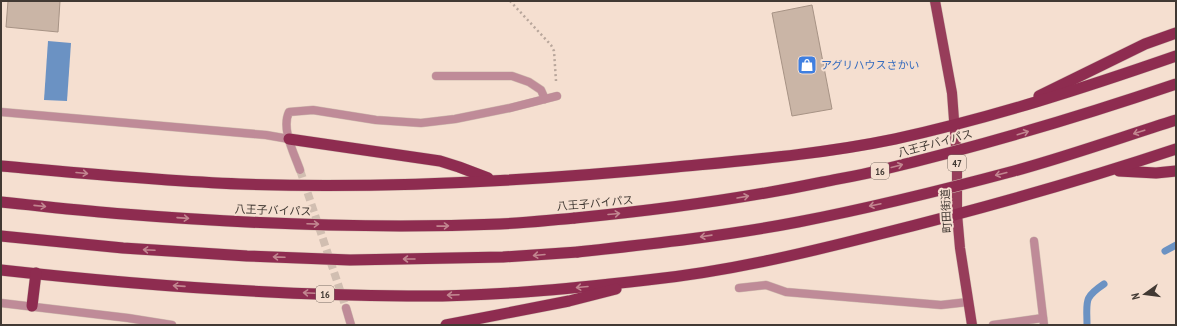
<svg xmlns="http://www.w3.org/2000/svg" width="1177" height="326" viewBox="0 0 1177 326" font-family="'PT Sans Narrow','Noto Sans JP',sans-serif">
  <rect width="100%" height="100%" fill="#f5dfd0"/>
  <polygon fill="#6b92c3" points="48,41 71,43 67,101 44,100"/>
  <g fill="none" stroke-linecap="round" stroke-linejoin="round">
    <g stroke="#6b92c3" stroke-width="7">
      <polyline points="1165,251 1176,245"/>
      <path d="M 1087,325 C 1087,301 1083,298 1104,284"/>
    </g>
  </g>
  <g fill="#cab5a6" stroke="#a79385">
    <polygon points="8,1 60,1 58,32 6,27"/>
    <polygon points="812,5 832,109 792,116 772,13"/>
  </g>
  <g fill="none" stroke-linecap="round" stroke-linejoin="round">
    <polyline stroke="#d1beb1" stroke-width="8" stroke-dasharray="8 4" stroke-linecap="butt" points="300,170 346,308"/>
    <g stroke="#d1beb1" stroke-width="9">
      <g id="service">
        <polyline points="436,76 512,76 529,82 541,90 545,99"/>
        <polyline points="1034,241 1044,325"/>
        <polyline points="739,288 766,285 786,292 941,305 968,302"/>
        <polyline points="993,325 1043,318"/>
      </g>
    </g>
    <g stroke="#d1beb1" stroke-width="9">
      <g id="minor">
        <polyline points="1,112 266,135 289,139"/>
        <path d="M 300,170 C 294,153 281,129 289,112 L 313,110 L 376,120 L 421,123 L 455,119 L 510,108 L 557,96"/>
        <polyline points="1,303 128,318 172,325"/>
        <polyline points="346,308 351,325"/>
      </g>
    </g>
    <g stroke="#d1beb1" stroke-width="11">
      <polyline id="primary" points="935,1 952,93 957,160 957,214 960,248 972,325"/>
    </g>
    <g stroke="#d1beb1" stroke-width="12">
      <g id="trunk">
        <polyline points="1039,96 1145,44 1176,33"/>
        <polyline points="289,139 440,161 459,167 488,178"/>
        <path d="M 1,166 C 80,173 160,181 240,184 C 385,189 531,181 676,167 C 749,160 823,154 895,139 C 991,118 1084,88 1176,56"/>
        <polyline points="1119,171 1156,173 1176,171"/>
        <path d="M 1,202 C 42,206 83,211 124,214 C 249,224 375,229 500,224 C 525,223 550,220 575,218"/>
        <polyline points="1,236 123,248 247,256 350,260 503,257 578,252"/>
        <path d="M 1,270 C 136,285 272,295 408,296 C 487,297 568,289 647,280 C 725,272 801,254 876,235 C 977,210 1077,182 1176,149"/>
        <polyline points="32,306 36,273"/>
        <polyline points="446,325 569,301 616,289"/>
      </g>
    </g>
    <polyline stroke="#b8a69b" stroke-width="2.5" stroke-dasharray="2 3" stroke-linecap="butt" points="510,1 551,45 554,51 556,81"/>
    <use href="#service" stroke="#bf8b98" stroke-width="8"/>
    <use href="#minor" stroke="#bf8b98" stroke-width="8"/>
    <use href="#primary" stroke="#973d5a" stroke-width="10"/>
    <use href="#trunk" stroke="#8e2c50" stroke-width="11"/>
    <g stroke="#d1beb1" stroke-width="12" stroke-linecap="butt">
      <g id="trunk-bridge">
        <path d="M 575,218 C 659,210 741,199 823,182 C 843,178 862,175 881,170 C 981,146 1079,117 1176,84"/>
        <path d="M 578,252 C 651,244 725,236 798,222 C 870,208 943,190 1014,171 C 1069,156 1122,137 1176,120"/>
      </g>
    </g>
    <use href="#trunk-bridge" stroke="#8e2c50" stroke-width="11"/>
  </g>
  <defs><path id="oneway-shaft" d="M-6 0H5M1.5-3L5.5 0L1.5 3" fill="none" stroke-width="1.6" stroke-linecap="round" stroke-linejoin="round"/></defs>
  <g stroke="#c28690">
    <use href="#oneway-shaft" transform="translate(1139 132) rotate(162)"/>
    <use href="#oneway-shaft" transform="translate(1023 133) rotate(-17)"/>
    <use href="#oneway-shaft" transform="translate(897 166) rotate(-15)"/>
    <use href="#oneway-shaft" transform="translate(82 173) rotate(5)"/>
    <use href="#oneway-shaft" transform="translate(1001 174) rotate(166)"/>
    <use href="#oneway-shaft" transform="translate(743 197) rotate(-10)"/>
    <use href="#oneway-shaft" transform="translate(875 205) rotate(168)"/>
    <use href="#oneway-shaft" transform="translate(40 206) rotate(6)"/>
    <use href="#oneway-shaft" transform="translate(614 214) rotate(-5)"/>
    <use href="#oneway-shaft" transform="translate(183 218) rotate(4)"/>
    <use href="#oneway-shaft" transform="translate(313 224) rotate(2)"/>
    <use href="#oneway-shaft" transform="translate(443 226) rotate(-1)"/>
    <use href="#oneway-shaft" transform="translate(706 236) rotate(172)"/>
    <use href="#oneway-shaft" transform="translate(149 250) rotate(-177)"/>
    <use href="#oneway-shaft" transform="translate(539 255) rotate(175)"/>
    <use href="#oneway-shaft" transform="translate(279 257) rotate(-178)"/>
    <use href="#oneway-shaft" transform="translate(409 259) rotate(180)"/>
    <use href="#oneway-shaft" transform="translate(179 286) rotate(-176)"/>
    <use href="#oneway-shaft" transform="translate(582 287) rotate(175)"/>
    <use href="#oneway-shaft" transform="translate(309 293) rotate(-177)"/>
    <use href="#oneway-shaft" transform="translate(453 295) rotate(178)"/>
  </g>
  <defs>
    <g id="shop-square" transform="scale(1)"><rect x="-9" y="-9" width="18" height="18" rx="4" fill="#3f7fe0" stroke="#f5dfd0"/><path d="M-5-2.5h2.3a2.7 3.5 0 0 1 5.4 0H5L5.5 6h-11ZM-1.5-2.5h3a1.5 2.3 0 0 0-3 0Z" fill="#fff"/></g>
  </defs>
  <g fill-rule="evenodd">
    <use href="#shop-square" x="807" y="65"/>
  </g>
  <g text-anchor="middle" dominant-baseline="central" stroke-width="4" stroke-linejoin="round" paint-order="stroke">
    <g fill="#f5dfd0" stroke="#776b62" stroke-width="1">
      <rect x="948" y="155" width="18" height="16" rx="3"/>
      <rect x="871" y="163" width="18" height="16" rx="3"/>
      <rect x="316" y="286" width="18" height="16" rx="3"/>
    </g>
    <g font-size="10" font-weight="bold" fill="#413933">
      <text x="957" y="163">47</text>
      <text x="880" y="171">16</text>
      <text x="325" y="294">16</text>
    </g>
    <g font-size="11" fill="#366cbe" stroke="#f5dfd0" text-anchor="start">
      <text x="821" y="65">アグリハウスさかい</text>
    </g>
    <g font-size="11" fill="#413933" stroke="#f5dfd0">
      <text transform="translate(935 143) rotate(-15)">八王子バイパス</text>
      <text transform="translate(595 203) rotate(-5)">八王子バイパス</text>
      <text transform="translate(273 210) rotate(2)">八王子バイパス</text>
      <text transform="translate(946 211) rotate(-93)">町田街道</text>
    </g>
  </g>
  <rect width="1177" height="326" fill="none" stroke="#413933" stroke-width="4"/>
  <g transform="translate(1145 294) rotate(256)" stroke="#f5dfd0" stroke-width="3" paint-order="stroke">
  <path d="M0-3L7 15L0 10L-7 15Z" fill="#413933"/>
  <text y="-6" font-size="11" font-weight="bold" text-anchor="middle" fill="#413933">N</text>
  </g>
</svg>
